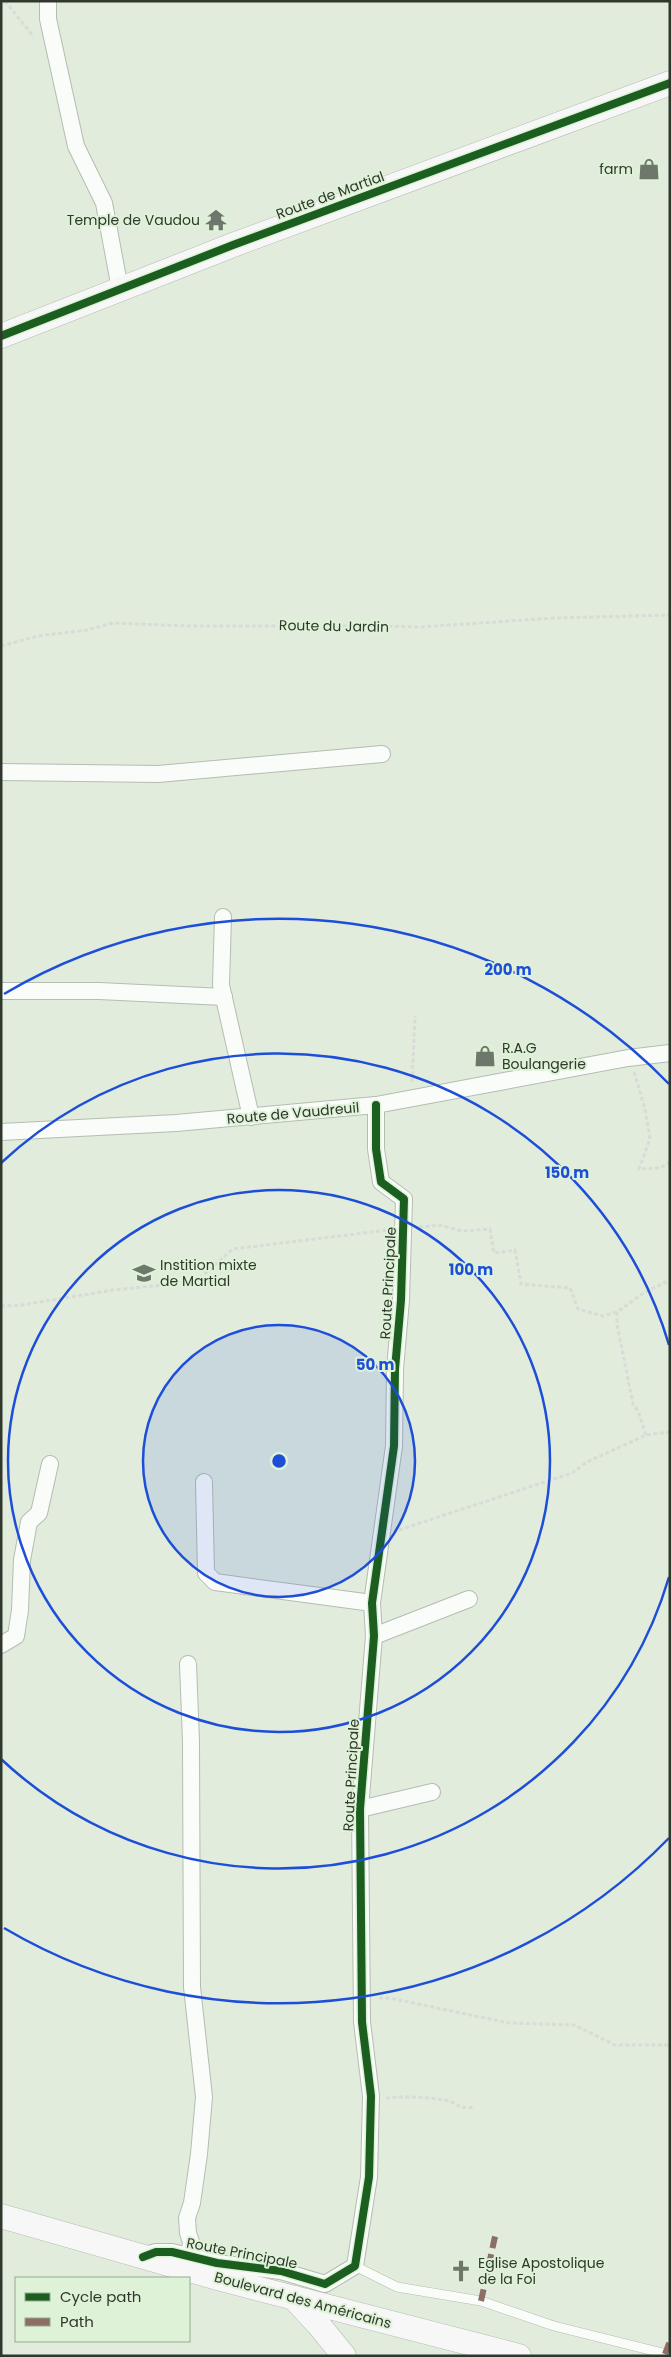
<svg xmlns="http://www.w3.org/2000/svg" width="671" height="2357" viewBox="0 0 671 2357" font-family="Poppins,sans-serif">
  <rect width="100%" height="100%" fill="#e1ecdd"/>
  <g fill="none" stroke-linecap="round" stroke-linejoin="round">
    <g stroke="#b4bdb1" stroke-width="10">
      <polyline id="lane" points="355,2266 397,2287 481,2301 554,2326 670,2355"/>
    </g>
    <g stroke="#b4bdb1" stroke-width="18">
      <g id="street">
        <polyline points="48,1 48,19 76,146 104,203 120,289"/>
        <polyline points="1,772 158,774 382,754"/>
        <polyline points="223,917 221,985 251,1117"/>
        <polyline points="1,991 99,991 224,997"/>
        <polyline points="1,1132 176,1123 376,1105 628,1058 670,1053"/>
        <polyline points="204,1482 206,1573 215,1582 372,1603"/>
        <polyline points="374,1636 469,1599"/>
        <polyline points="1,1645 16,1636 20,1610 22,1560 29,1522 39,1513 50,1464"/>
        <polyline points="188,1664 191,1741 192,1987 204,2097 199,2154 192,2203 187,2218 188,2233 191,2242 189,2256"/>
        <polyline points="360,1809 432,1792"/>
        <polyline points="149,2254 156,2252 172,2252 217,2263 281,2271 325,2284 355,2266 369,2177 371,2096 362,2022 360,1809 374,1636 372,1603 394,1446 395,1369 401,1300 404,1199 381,1182 376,1149 376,1105"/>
      </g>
    </g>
    <g stroke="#b4bdb1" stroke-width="25">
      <g id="secondary">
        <polyline points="1,336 233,245 670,83"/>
        <polyline points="1,2216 221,2279 519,2356"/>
        <polyline points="294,2298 318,2324 344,2356"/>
      </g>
    </g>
    <g stroke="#d8dbd7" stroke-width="3" stroke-dasharray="4 2.5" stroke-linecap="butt">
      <polyline points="5,1 34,37"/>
      <polyline points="1,646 38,636 87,630 113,623 188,626 378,626 420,627 554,618 670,615"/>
      <polyline points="634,1072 645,1109 650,1139 639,1169 660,1168 670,1162"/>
      <polyline points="412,1082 415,1016"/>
      <polyline points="419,1227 440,1225 462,1231 490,1229 494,1253 515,1250 521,1284 570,1288 578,1309 603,1316 617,1312"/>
      <polyline points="1,1306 22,1305 113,1290 195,1282 233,1249 388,1230"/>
      <polyline points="646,1435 638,1411 633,1404 617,1324 617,1312 642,1294 670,1280"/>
      <polyline points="399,1530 572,1473 587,1462 646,1435 670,1432"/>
      <polyline points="379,1998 389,1998 509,2023 574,2025 615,2045 670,2045"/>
      <path d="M 386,2098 C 405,2096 426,2097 445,2100 C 459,2103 456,2110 474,2107"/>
    </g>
    <use href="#lane" stroke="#fafcfa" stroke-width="9"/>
    <use href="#street" stroke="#fafcfa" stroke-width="16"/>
    <use href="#secondary" stroke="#f7f7f7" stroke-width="24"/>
    <g stroke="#8d6e63" stroke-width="6" stroke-dasharray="12 6" stroke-linecap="butt">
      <polyline points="481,2301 496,2232"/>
      <polyline points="665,2354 670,2341"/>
    </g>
    <g stroke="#def2d7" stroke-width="11">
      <g id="cycleway">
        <polyline points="1,336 233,245 670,83"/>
        <polyline points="143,2257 156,2252 172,2252 217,2263 281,2271 325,2284 355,2266 369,2177 371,2096 362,2022 360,1809 374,1636 372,1603 394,1446 395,1369 401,1300 404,1199 381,1182 376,1149 376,1105"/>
      </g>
    </g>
    <use href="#cycleway" stroke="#1b5e20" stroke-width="8"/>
  </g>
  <circle cx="279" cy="1461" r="136" fill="#1d4ed8" fill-opacity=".12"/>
  <g fill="none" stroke="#1d4ed8" stroke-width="2.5">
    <circle cx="279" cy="1461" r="136"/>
    <circle cx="279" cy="1461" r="271"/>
    <path d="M669 1577A407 407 0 0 1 1 1759M1 1163A407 407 0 0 1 669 1345"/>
    <path d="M669 1838A542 542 0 0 1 4 1928M4 994A542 542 0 0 1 669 1084"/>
  </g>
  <defs>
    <g id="shop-bare" transform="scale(1.725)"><path d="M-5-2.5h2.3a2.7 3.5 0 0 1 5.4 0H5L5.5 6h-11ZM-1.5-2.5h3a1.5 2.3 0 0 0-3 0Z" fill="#6e776b" stroke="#def2d7" stroke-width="2.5" paint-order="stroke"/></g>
    <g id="temple-bare" transform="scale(1.725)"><path d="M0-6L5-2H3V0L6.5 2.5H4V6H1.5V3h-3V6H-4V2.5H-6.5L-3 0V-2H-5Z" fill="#6e776b" stroke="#def2d7" stroke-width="2.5" paint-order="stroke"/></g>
    <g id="school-bare" transform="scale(1.725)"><path d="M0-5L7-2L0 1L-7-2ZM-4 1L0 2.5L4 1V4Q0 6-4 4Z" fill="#6e776b" stroke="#def2d7" stroke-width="2.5" paint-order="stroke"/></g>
    <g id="church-bare" transform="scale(1.725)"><path d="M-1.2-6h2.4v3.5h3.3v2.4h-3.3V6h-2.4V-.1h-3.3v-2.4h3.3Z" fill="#6e776b" stroke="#def2d7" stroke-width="2.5" paint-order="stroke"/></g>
  </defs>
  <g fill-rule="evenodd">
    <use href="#shop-bare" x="649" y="169"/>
    <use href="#temple-bare" x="216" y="220"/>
    <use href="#shop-bare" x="485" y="1056"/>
    <use href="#school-bare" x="144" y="1273"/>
    <use href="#church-bare" x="461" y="2271"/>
  </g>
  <g text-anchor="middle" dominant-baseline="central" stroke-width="4" stroke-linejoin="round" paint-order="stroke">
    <g font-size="14" fill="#30382d" stroke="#def2d7" text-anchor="start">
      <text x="633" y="169" text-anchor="end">farm</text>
      <text x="200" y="220" text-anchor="end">Temple de Vaudou</text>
      <text x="502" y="1048">R.A.G<tspan x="502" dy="16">Boulangerie</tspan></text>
      <text x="160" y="1265">Instition mixte<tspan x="160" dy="16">de Martial</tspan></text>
      <text x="478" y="2263">Eglise Apostolique<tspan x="478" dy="16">de la Foi</tspan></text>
    </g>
    <g font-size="14" fill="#30382d" stroke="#def2d7">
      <text transform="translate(330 195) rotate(-20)">Route de Martial</text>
      <text transform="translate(334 626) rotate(1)">Route du Jardin</text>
      <text transform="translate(293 1113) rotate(-5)">Route de Vaudreuil</text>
      <text transform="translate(388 1283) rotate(-87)">Route Principale</text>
      <text transform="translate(351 1775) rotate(-87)">Route Principale</text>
      <text transform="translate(242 2253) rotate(11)">Route Principale</text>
      <text transform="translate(303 2300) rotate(15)">Boulevard des Américains</text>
    </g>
  </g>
  <circle cx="279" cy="1461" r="8" fill="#1d4ed8" stroke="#def2d7" stroke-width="2.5"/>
  <g font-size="15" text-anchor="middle" font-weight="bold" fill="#1d4ed8" stroke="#def2d7" stroke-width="4" stroke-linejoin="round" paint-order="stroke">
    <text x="508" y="975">200 m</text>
    <text x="567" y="1178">150 m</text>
    <text x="471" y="1275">100 m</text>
    <text x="375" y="1370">50 m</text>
  </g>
  <rect width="671" height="2357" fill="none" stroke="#30382d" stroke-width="5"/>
  <rect x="15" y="2277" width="175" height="65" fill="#def2d7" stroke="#98a893"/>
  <rect x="25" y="2293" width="25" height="8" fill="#1b5e20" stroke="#98a893"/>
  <text x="60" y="2302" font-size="15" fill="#30382d">Cycle path</text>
  <rect x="25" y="2318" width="25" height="8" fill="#8d6e63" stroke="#98a893"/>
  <text x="60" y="2327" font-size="15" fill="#30382d">Path</text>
</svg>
